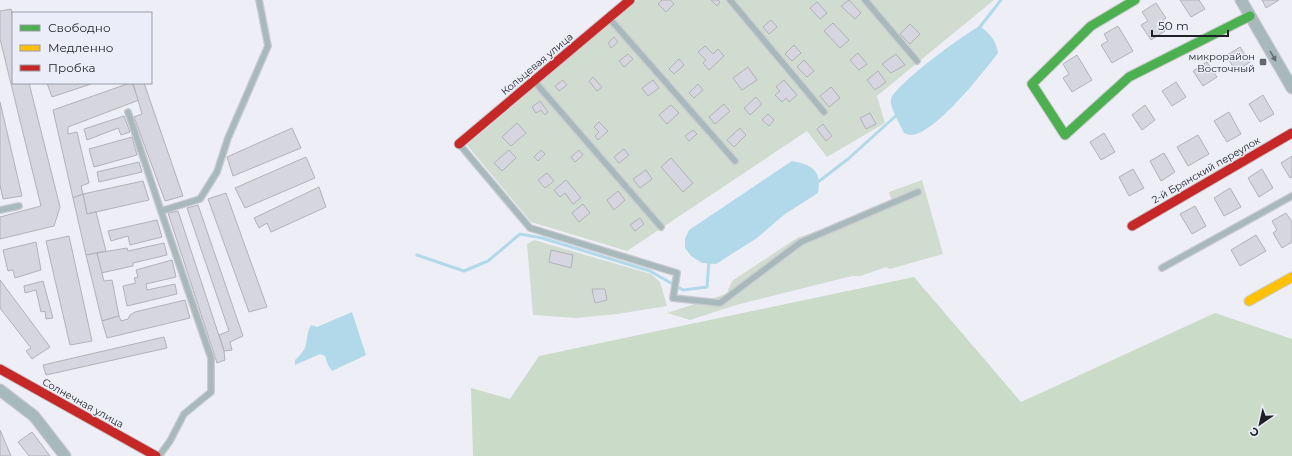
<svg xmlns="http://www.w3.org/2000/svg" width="1292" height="456" viewBox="0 0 1292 456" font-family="Montserrat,sans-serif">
  <rect width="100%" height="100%" fill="#eeeff6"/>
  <g fill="#d1dcd0">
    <polygon points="637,0 994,0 877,96 885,123 827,157 807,131 627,251 531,222 467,145"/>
    <polygon points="922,180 943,254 890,269 886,267 861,276 852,276 736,305 690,320 667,313 729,293 728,290 732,281 797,238 893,204 889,192"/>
    <polygon points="534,240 651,274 660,282 667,306 617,314 577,318 533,315 527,244"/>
  </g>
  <polygon fill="#cadbc7" points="914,277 1021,402 1215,313 1292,339 1292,456 473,456 471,388 510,399 539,356"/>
  <g fill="#b2d9e9">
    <path d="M 980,26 C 990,34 996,40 998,53 C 982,74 940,127 916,134 C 912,136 908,135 904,133 C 901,126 889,106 891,99 C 896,84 964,34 980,26 Z"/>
    <path d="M 792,161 C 813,165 822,171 818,193 L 785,214 L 757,238 L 716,264 L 702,263 L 691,256 L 685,248 L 685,239 L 689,230 Z"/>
    <path d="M 352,312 L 366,355 L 332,371 L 328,365 L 325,356 L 320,354 L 295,365 L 295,360 C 312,346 303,339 311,325 L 317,327 Z"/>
  </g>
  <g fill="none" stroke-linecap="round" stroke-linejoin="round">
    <g stroke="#b2d9e9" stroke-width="3">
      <polyline points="979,28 1001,0"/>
      <polyline points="818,182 848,159 899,113"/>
      <polyline points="417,255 464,271 488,261 520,234 542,238 650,271 683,290 707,287 709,261"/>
    </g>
  </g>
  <g fill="#d6d6e1" stroke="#b2b1b7">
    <polygon points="662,0 670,0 674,4 666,12 658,4"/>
    <polygon points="711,0 718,0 720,2 717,6"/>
    <polygon points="849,0 861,13 855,19 841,6"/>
    <polygon points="1180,0 1199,0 1205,9 1191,17"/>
    <polygon points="1262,0 1279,0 1266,8"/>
    <polygon points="817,2 827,13 820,19 810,8"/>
    <polygon points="1156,3 1166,18 1159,23 1165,31 1151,40 1141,25 1148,21 1142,12"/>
    <polygon points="11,9 13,18 13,83 29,83 60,207 54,226 0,239 0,217 41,206 0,39 0,11"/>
    <polygon points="771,20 777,27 769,34 763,27"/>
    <polygon points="833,23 849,40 840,48 824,31"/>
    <polygon points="910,24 920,34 910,44 900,34"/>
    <polygon points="1118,26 1133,51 1112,63 1101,45 1108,41 1104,34"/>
    <polygon points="614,37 618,42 611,48 608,43"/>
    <polygon points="794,45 801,53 792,61 785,54"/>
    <polygon points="705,46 713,54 718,49 724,56 709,70 703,63 706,60 698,52"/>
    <polygon points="1240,47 1250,62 1236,71 1226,56"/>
    <polygon points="858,53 867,64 859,70 850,60"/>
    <polygon points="628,54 633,59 624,67 619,61"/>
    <polygon points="896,54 905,65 891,73 882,64"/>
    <polygon points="1077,55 1092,80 1072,92 1063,78 1069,74 1063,64"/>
    <polygon points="679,59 684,65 674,74 669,69"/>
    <polygon points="804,60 814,71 807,77 797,67"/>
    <polygon points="1207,62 1217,77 1203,86 1193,71"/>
    <polygon points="748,67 757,80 742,90 733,78"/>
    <polygon points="878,71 886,82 875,90 867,80"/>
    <polygon points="593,77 602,87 597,91 589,81"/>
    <polygon points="563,80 567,85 559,91 555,86"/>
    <polygon points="653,80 659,88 648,96 642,88"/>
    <polygon points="784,80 797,95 789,102 786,98 782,102 775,95 780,91 776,87"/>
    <polygon points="1176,82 1186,97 1172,106 1162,91"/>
    <polygon points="47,83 94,83 52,97"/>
    <polygon points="130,83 132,83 139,100 68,127 68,134 77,132 89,183 81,186 83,194 73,198 53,110"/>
    <polygon points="133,83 144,83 183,196 165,201 134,117 142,114"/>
    <polygon points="698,84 703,90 694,98 689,93"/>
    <polygon points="831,87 840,98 829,107 820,96"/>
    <polygon points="1263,95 1274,114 1260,122 1249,104"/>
    <polygon points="756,97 762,104 750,115 744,108"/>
    <polygon points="540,101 548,112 545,115 541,110 536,113 532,107"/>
    <polygon points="0,102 22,196 3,199 0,185"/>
    <polygon points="724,104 730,111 715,124 709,117"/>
    <polygon points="671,105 679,113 667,124 659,115"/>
    <polygon points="1145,105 1155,120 1142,130 1132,115"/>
    <polygon points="1229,112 1241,134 1227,142 1214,121"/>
    <polygon points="870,113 876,124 866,129 860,118"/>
    <polygon points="768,114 774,120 769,126 762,120"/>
    <polygon points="124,116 130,132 121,135 118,128 87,140 84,129"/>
    <polygon points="599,122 608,131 598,140 595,136 599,132 594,127"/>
    <polygon points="517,123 526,133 511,146 502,137"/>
    <polygon points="823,124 832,136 826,141 817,129"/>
    <polygon points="292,128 301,148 233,176 227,157"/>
    <polygon points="740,128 746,135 734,147 727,140"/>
    <polygon points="693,130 697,134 689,141 685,136"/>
    <polygon points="1104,133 1115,152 1101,160 1090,142"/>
    <polygon points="1198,135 1209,154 1188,166 1177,147"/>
    <polygon points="132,137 137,155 94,167 89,149"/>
    <polygon points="624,149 629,155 619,163 614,157"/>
    <polygon points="509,150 516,158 502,171 494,163"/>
    <polygon points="541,150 545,154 538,161 534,157"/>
    <polygon points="579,150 583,155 575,162 571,157"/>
    <polygon points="1164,153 1175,172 1161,181 1150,161"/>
    <polygon points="1292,156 1292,177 1290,178 1281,163"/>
    <polygon points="306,157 315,178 245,208 235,188"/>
    <polygon points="671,158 693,183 683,192 661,167"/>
    <polygon points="139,162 142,172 99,182 97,172"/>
    <polygon points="1133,169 1144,188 1129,196 1119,177"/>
    <polygon points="1262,169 1273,188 1259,197 1248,178"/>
    <polygon points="646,170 652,179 640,188 633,179"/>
    <polygon points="547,173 554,181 545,188 538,180"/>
    <polygon points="566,180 581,198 573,204 565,193 560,197 554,190"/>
    <polygon points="143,181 149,200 87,214 83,194"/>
    <polygon points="319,187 326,207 271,232 267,223 259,228 254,218"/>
    <polygon points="1230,188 1241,207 1224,216 1214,198"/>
    <polygon points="618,191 625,200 614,210 607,200"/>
    <polygon points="226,193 267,307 249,312 208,199"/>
    <polygon points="83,194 87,214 96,212 106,251 86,255 73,198"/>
    <polygon points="583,204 590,213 579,222 572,213"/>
    <polygon points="198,205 243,336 230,342 232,350 224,351 219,335 229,331 187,208"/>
    <polygon points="1195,206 1206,226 1192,234 1180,214"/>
    <polygon points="178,211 224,351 225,360 217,363 168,213"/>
    <polygon points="1286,213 1292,222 1292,242 1282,248 1273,233 1277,230 1272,221"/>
    <polygon points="640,218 644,224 635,231 630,225"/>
    <polygon points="157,220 162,237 130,245 128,236 111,241 108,231"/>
    <polygon points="1256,235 1266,251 1240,266 1231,250"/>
    <polygon points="69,236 92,341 70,345 46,241"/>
    <polygon points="36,242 41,270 15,278 13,270 8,271 3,250"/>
    <polygon points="164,243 167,255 133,263 133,266 101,273 97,253 127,248 128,251"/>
    <polygon points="551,250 573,255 571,268 549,262"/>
    <polygon points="97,253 104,281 112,280 119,316 102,321 86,255"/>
    <polygon points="172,260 176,277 146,284 147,290 175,284 177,294 127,306 123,286 136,283 134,278 138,277 136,270"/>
    <polygon points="0,280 50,347 32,359 26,351 31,348 0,308"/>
    <polygon points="43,281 53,318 46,319 45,311 41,312 36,290 25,293 24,286"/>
    <polygon points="592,289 605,289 607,300 595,303"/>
    <polygon points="185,300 190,318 107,338 102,321 119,316 121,321 128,319 130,315 135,312"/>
    <polygon points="164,337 167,348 46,375 43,365"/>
    <polygon points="0,430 11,456 0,456"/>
    <polygon points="32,432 50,456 29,456 18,442"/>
  </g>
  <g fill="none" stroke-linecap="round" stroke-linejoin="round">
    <g stroke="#cacbcf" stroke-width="8">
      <g id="lane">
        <polyline points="730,0 824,112"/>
        <polyline points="865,0 917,61"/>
        <polyline points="609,18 735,161"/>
        <polyline points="534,81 661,227"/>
        <polyline points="128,112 161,211 200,199 217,172 228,138 268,46 259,0"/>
        <polyline points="460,145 530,228 677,273 673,298 720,303 801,242 918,192"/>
        <polyline points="0,210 19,206"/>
        <polyline points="1162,268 1292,196"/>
        <polyline points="159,456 170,441 184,414 211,392 211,358 161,211"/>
      </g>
    </g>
    <g stroke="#cacbcf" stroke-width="13">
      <g id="street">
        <polyline points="1241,0 1292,88"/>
        <polyline points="0,390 34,416 65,456"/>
      </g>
    </g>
    <g stroke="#cacbcf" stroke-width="11">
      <polyline id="fast" points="1135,0 1091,26 1032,84 1065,135 1129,77 1250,16"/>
    </g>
    <g stroke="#cacbcf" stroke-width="11">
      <polyline id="slow" points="1249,301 1292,277"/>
    </g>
    <g stroke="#cacbcf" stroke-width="11">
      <g id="jam">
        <polyline points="459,144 630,0"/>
        <polyline points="1132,226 1292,133"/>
        <polyline points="0,369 156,456"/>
      </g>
    </g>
    <use href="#lane" stroke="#a8b9bc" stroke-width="5.5"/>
    <use href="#street" stroke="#a8b9bc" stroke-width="11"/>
    <use href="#fast" stroke="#4caf50" stroke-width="9"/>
    <use href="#slow" stroke="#ffc107" stroke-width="9"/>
    <use href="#jam" stroke="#c62828" stroke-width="9"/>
  </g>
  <defs><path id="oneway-solid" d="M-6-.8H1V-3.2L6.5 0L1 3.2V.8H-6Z"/></defs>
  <use fill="#646c70" href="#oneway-solid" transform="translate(1273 56) rotate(60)"/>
  <rect fill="#67686e" stroke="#ebedf9" stroke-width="1.5" x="1259" y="58" width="8" height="8" rx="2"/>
  <g text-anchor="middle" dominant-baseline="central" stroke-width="3" stroke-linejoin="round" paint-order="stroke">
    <g font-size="10" fill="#1f2024" stroke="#ebedf9" text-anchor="end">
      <text x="1255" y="56">микрорайон<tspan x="1255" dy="12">Восточный</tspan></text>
    </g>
    <g font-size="10" fill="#1f2024" stroke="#ebedf9">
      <text transform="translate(537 64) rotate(-40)">Кольцевая улица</text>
      <text transform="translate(1206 170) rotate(-30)">2-й Брянский переулок</text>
      <text transform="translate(83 403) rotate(29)">Солнечная улица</text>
    </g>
  </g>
  <rect x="12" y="12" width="140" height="72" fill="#ebedf9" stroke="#999ba4"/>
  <rect x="20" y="25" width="20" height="6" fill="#4caf50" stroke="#999ba4"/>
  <text x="48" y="32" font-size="12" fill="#1f2024">Свободно</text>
  <rect x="20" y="45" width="20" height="6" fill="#ffc107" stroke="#999ba4"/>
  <text x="48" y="52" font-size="12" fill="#1f2024">Медленно</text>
  <rect x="20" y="65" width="20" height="6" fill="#c62828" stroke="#999ba4"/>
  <text x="48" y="72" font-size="12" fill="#1f2024">Пробка</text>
  <g transform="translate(1260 424) rotate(214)" stroke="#ebedf9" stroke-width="3" paint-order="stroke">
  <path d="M0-3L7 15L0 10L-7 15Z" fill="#1f2024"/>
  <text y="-6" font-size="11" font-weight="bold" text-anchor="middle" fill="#1f2024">С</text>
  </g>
  <path d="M1152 30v6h76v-6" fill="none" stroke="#1f2024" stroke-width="2"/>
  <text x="1158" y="30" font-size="12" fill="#1f2024" stroke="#ebedf9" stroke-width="3" paint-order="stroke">50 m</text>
</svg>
